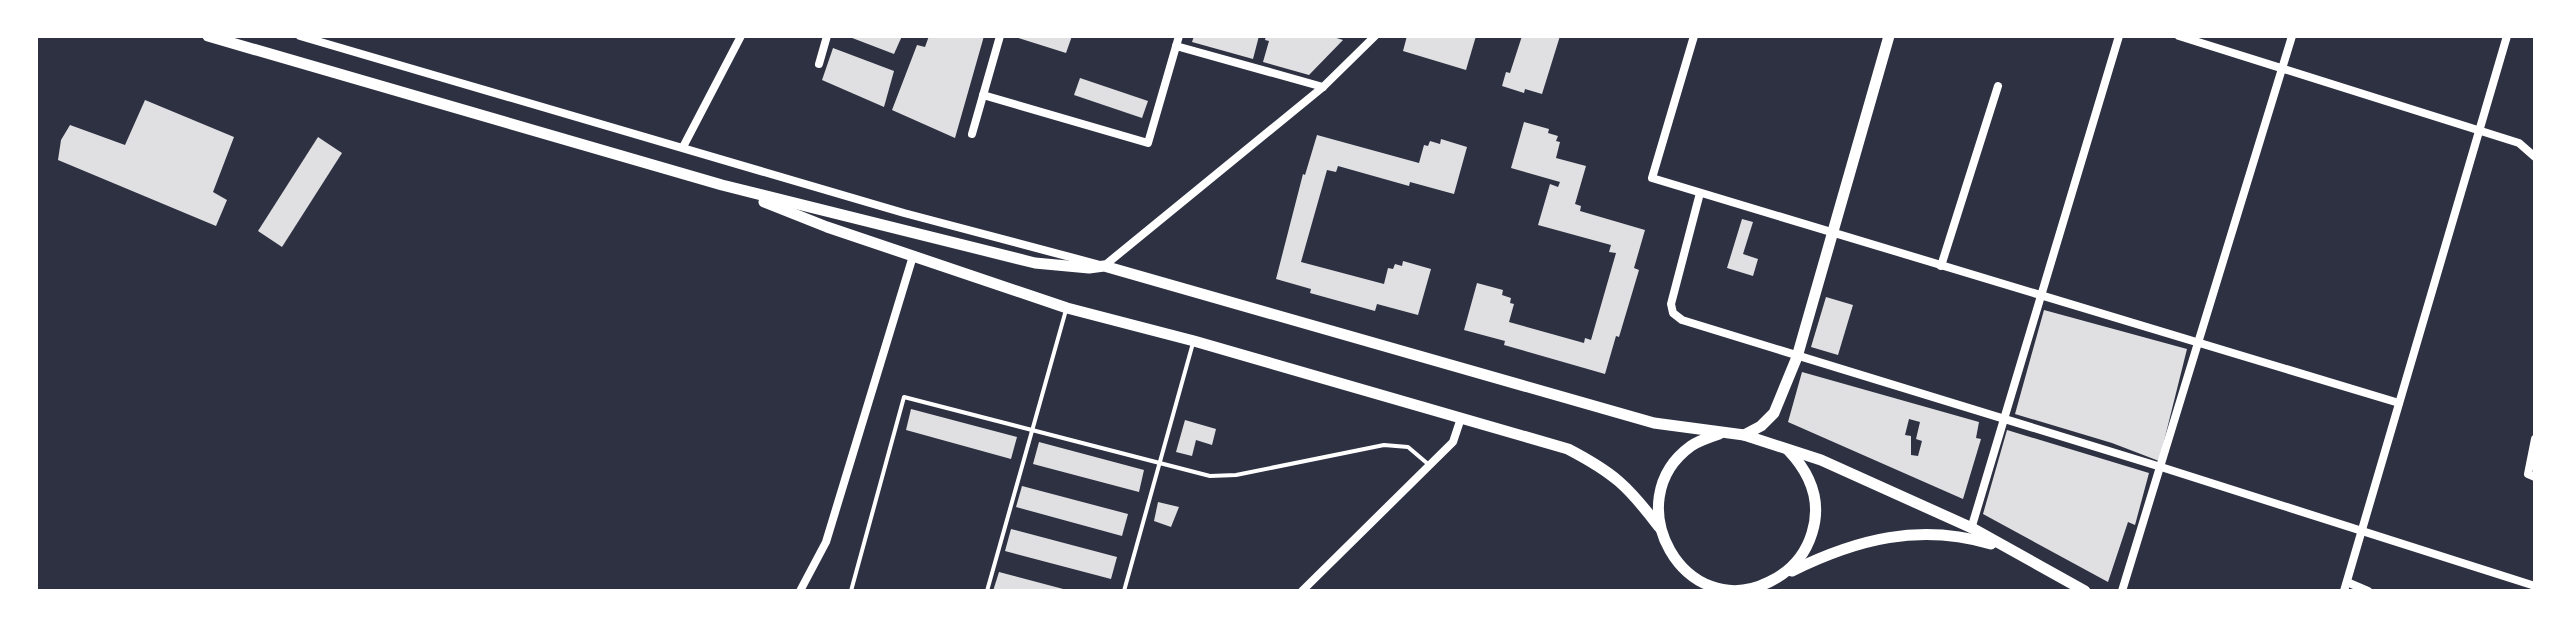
<svg xmlns="http://www.w3.org/2000/svg" width="2571" height="627" viewBox="0 0 2571 627" font-family="'Sofia Sans Condensed',sans-serif">
  <rect width="100%" height="100%" fill="#2d3142"/>
  <g fill="#e0e0e3" fill-rule="evenodd">
    <polygon points="847,36 902,36 894,54"/>
    <polygon points="929,36 984,36 955,138 892,110 917,45 925,47"/>
    <polygon points="1012,36 1072,36 1066,53"/>
    <polygon points="1194,36 1259,36 1253,59 1192,42"/>
    <polygon points="1266,36 1330,36 1343,40 1309,75 1263,62 1269,41 1265,40"/>
    <polygon points="1407,36 1476,36 1466,70 1403,51"/>
    <polygon points="1522,36 1560,36 1542,94 1525,89 1524,93 1502,86 1506,72 1510,73"/>
    <polygon points="833,48 894,71 884,107 822,80"/>
    <polygon points="1080,78 1148,101 1142,118 1074,95"/>
    <polygon points="145,100 234,137 213,192 227,200 216,226 58,160 61,140 70,125 125,145"/>
    <polygon points="1524,122 1549,129 1548,133 1558,136 1556,141 1560,142 1556,158 1586,166 1575,204 1581,206 1580,211 1645,230 1634,268 1639,270 1619,337 1616,336 1605,374 1504,345 1505,341 1464,330 1477,283 1503,290 1502,295 1511,298 1510,303 1514,304 1509,322 1584,343 1585,338 1591,340 1616,253 1609,252 1611,245 1538,225 1550,184 1558,187 1560,182 1511,168"/>
    <polygon points="1317,135 1419,163 1424,145 1428,146 1430,141 1440,144 1441,139 1467,147 1454,194 1410,182 1409,186 1338,166 1336,172 1327,170 1301,262 1384,284 1388,268 1393,269 1395,264 1402,266 1403,261 1431,269 1418,315 1377,304 1375,311 1310,293 1311,289 1276,279 1303,174 1305,175"/>
    <polygon points="318,137 342,153 282,247 258,231"/>
    <polygon points="1742,219 1753,222 1743,254 1758,259 1753,276 1727,268"/>
    <polygon points="1826,297 1853,305 1838,355 1811,347"/>
    <polygon points="2044,310 2187,349 2159,461 2112,443 2015,414"/>
    <path d="M 1802,372 L 1979,422 L 1976,438 L 1981,439 L 1963,499 L 1788,422 ZM 1909,419 L 1920,422 L 1916,439 L 1922,441 L 1918,456 L 1911,455 L 1911,436 L 1905,435 Z"/>
    <polygon points="911,409 1017,437 1011,459 906,430"/>
    <polygon points="1185,420 1216,429 1212,445 1196,440 1192,456 1176,452"/>
    <polygon points="2007,430 2149,473 2135,525 2128,522 2108,582 1983,514"/>
    <polygon points="1039,442 1144,470 1139,492 1033,464"/>
    <polygon points="1022,486 1128,514 1122,536 1016,507"/>
    <polygon points="1158,502 1179,507 1171,527 1154,521"/>
    <polygon points="1011,529 1117,557 1111,579 1005,551"/>
    <polygon points="999,572 1067,590 1067,591 993,591"/>
  </g>
  <g fill="none" stroke-linecap="round" stroke-linejoin="round">
    <g stroke="#fff" stroke-width="4">
      <polyline points="851,591 904,397 1210,476 1236,475 1384,445 1408,447 1428,464"/>
      <polyline points="987,591 1066,310"/>
      <polyline points="1124,591 1193,343"/>
    </g>
    <g stroke="#fff" stroke-width="8">
      <polyline points="300,36 904,213 1104,266 1323,87 1375,36"/>
      <polyline points="1694,36 1652,178 2399,403"/>
      <polyline points="2179,36 2519,143 2535,157"/>
      <polyline points="1176,46 1323,87"/>
      <polyline points="819,64 827,36"/>
      <polyline points="983,95 1148,143 1179,36"/>
      <polyline points="972,134 1000,36"/>
      <polyline points="683,147 741,36"/>
      <polyline points="1700,193 1671,304 1673,313 1682,320 2161,467 2535,586"/>
      <polyline points="1941,266 1998,86"/>
      <polyline points="2535,439 2528,474 2535,477"/>
      <polyline points="1971,529 2119,36"/>
      <polyline points="2347,582 2368,591"/>
      <polyline points="800,591 826,542 913,256"/>
      <polyline points="1302,591 1453,442 1461,418"/>
      <polyline points="2122,591 2292,36"/>
      <polyline points="2344,591 2507,36"/>
    </g>
    <g stroke="#fff" stroke-width="11">
      <polyline points="208,36 722,185 1035,263 1089,268 1104,266 1654,423 1744,435 1821,460 1972,528 2085,591"/>
      <path d="M 764,202 L 827,227 L 1067,308 L 1194,341 L 1568,449 C 1614,473 1628,486 1659,527"/>
      <path d="M 1719,434 C 1710,437 1698,441 1691,446 C 1615,501 1685,624 1769,582 C 1790,572 1805,556 1812,533 C 1822,501 1810,473 1788,450"/>
      <polyline points="1744,435 1761,426 1774,413 1797,357 1889,36"/>
      <path d="M 1792,571 C 1857,539 1919,523 1991,544"/>
    </g>
  </g>
  <rect width="2571" height="627" fill="none" stroke="#ffffff" stroke-width="76"/>
</svg>
